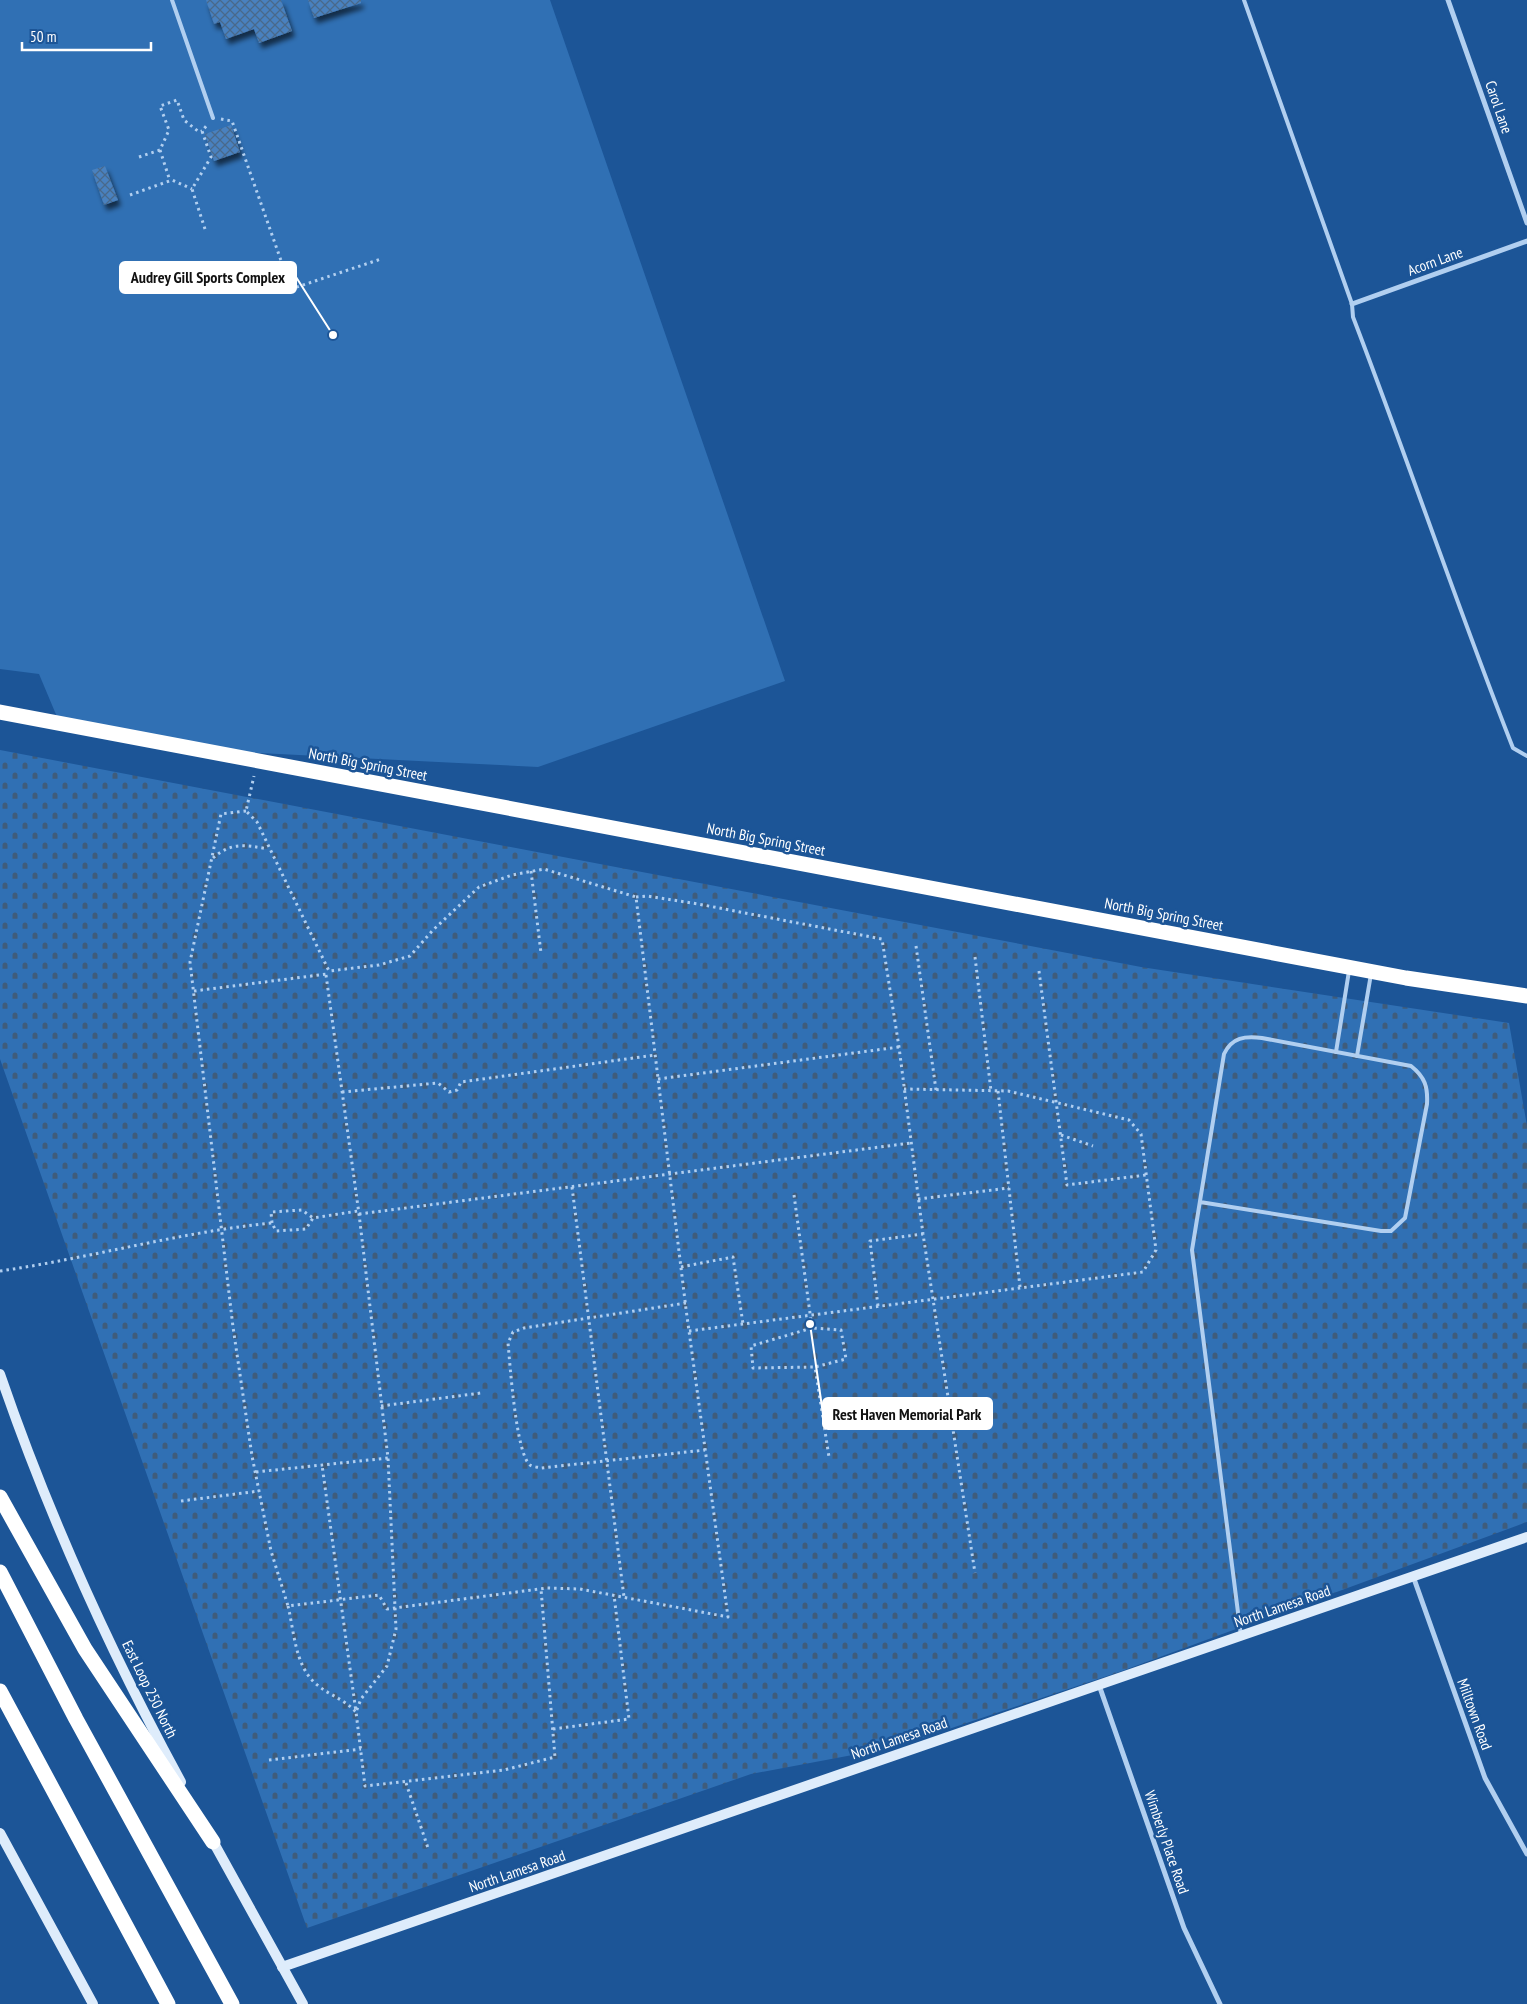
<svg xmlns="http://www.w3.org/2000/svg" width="1527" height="2004" viewBox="0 0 1527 2004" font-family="'PT Sans Narrow',sans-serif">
  <defs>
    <pattern id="cemetery-stones" width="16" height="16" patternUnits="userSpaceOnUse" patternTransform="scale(1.25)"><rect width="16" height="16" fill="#3070b4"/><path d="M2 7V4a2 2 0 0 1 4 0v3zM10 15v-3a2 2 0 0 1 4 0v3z" fill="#3f5c7b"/></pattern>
    <pattern id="building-cross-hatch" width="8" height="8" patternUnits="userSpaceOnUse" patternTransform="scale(1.25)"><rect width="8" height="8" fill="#4981bf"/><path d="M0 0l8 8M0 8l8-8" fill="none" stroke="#4a698b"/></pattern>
    <filter id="shadow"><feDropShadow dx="3" dy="5.5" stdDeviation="2.5" flood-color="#0009"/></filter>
  </defs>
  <rect width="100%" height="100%" fill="#1c5597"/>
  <polygon fill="url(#cemetery-stones)" points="0,750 1141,967 1509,1023 1527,1126 1527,1522 1119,1672 895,1747 751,1774 307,1928 0,1059"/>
  <polygon fill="#3070b4" points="0,0 550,0 785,681 538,767 197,750 60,724 39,674 0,669"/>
  <g fill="url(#building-cross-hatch)" filter="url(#shadow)">
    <polygon points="206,0 281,0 292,31 259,43 254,29 226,39 220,22 214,24"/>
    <polygon points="308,0 361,0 361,3 314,18"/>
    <polygon points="231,125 240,152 214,161 205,134"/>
    <polygon points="105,166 118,200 104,205 92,170"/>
  </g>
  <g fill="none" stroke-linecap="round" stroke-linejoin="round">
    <g stroke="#b1cff0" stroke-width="3" stroke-dasharray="2.5 4" stroke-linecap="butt">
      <polyline points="221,119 232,121 291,289 381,259"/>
      <polyline points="160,150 170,181"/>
      <polyline points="139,157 160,150 169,130 160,106 177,100 184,120 199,132 202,131"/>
      <polyline points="130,195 172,180 192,189"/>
      <polyline points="205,229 192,189 211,157 202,131 208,124"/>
      <polyline points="246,811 221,814 190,962 233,1327 252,1456 271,1551 288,1606 379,1595 387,1609 547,1588 580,1589 728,1617 686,1309 636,897 544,869 512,875 479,887 433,930 410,956 379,965 329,971 257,822 246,811 254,776"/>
      <path d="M 213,858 C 231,842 245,845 268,849"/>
      <polyline points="531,871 541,953"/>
      <polyline points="636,897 647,896 698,904 882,939 899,1047 923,1234 975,1573"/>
      <polyline points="916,946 936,1090"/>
      <polyline points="975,957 991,1091"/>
      <polyline points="1039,971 1067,1185 1146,1175"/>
      <polyline points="326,975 359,1214 388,1458 396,1629 387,1666 361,1699 356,1712 365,1786 504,1770 555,1757 541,1589"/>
      <polyline points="194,991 327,974"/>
      <polyline points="658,1079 899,1047"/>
      <polyline points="998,1091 1020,1287"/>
      <polyline points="342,1092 438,1083 449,1092 457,1090 461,1082 655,1055"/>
      <polyline points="1061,1135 1093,1146"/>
      <polyline points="572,1187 624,1597"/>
      <polyline points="794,1195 812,1328 841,1330 846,1359 815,1367 829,1457"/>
      <polyline points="918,1199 1009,1188"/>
      <polyline points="359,1214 911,1143"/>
      <polyline points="272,1223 271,1212 302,1210 313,1218"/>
      <polyline points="681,1267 733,1257 743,1324"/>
      <path d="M 0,1271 C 91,1258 180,1232 272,1223 L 276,1231 L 306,1229 L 313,1218 L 358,1211"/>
      <path d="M 686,1303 L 524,1328 L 513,1332 L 508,1343 C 510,1364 516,1454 530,1465 C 533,1467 538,1467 541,1468 L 705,1450"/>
      <polyline points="878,1306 870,1241 923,1234"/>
      <polyline points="812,1328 751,1346 753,1368 815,1367"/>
      <polyline points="689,1331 1143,1272 1156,1250 1141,1134 1129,1120 1008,1091 904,1089"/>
      <polyline points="381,1406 481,1393"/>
      <polyline points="256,1472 388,1458"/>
      <polyline points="181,1501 259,1491"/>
      <path d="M 288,1606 C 294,1631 295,1665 315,1683 C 328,1695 343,1698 356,1712 L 322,1465"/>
      <polyline points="553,1729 629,1719 614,1595"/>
      <polyline points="269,1760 361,1749"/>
      <polyline points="406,1783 428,1848"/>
    </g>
    <g stroke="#b1cff0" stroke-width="4">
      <polyline points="172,0 213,118"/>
      <path d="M 1244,0 L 1352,304 L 1353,317 C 1408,460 1457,606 1513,748 L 1527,756"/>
      <polyline points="1336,1052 1349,971"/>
      <polyline points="1357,1056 1371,974"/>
      <path d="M 1200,1202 L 1381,1231 L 1391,1231 L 1405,1218 L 1427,1104 C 1428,1087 1425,1077 1411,1066 L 1262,1038 C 1245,1036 1232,1037 1224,1054 L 1192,1250 L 1241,1636"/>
    </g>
    <g stroke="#b1cff0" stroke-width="5">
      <polyline points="1448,0 1527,223"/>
      <polyline points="1352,304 1527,241"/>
      <polyline points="1413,1576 1485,1778 1527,1854"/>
      <polyline points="1099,1685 1184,1928 1220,2004"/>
    </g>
    <g stroke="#deecfb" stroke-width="10">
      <path d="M 0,1374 C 48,1514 110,1651 181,1782"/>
      <polyline points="0,1833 93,2004"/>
      <polyline points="210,1836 303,2004"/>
      <polyline points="282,1967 1527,1537"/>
    </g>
    <g stroke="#fff" stroke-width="15">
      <polyline points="0,712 1406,978 1527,996"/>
      <polyline points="0,1497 85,1649 213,1842"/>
      <polyline points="0,1572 76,1719 232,2004"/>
      <polyline points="0,1691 168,2004"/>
    </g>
  </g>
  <g text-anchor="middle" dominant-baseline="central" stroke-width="5" stroke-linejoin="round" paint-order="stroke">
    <g font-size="15" fill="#fff" stroke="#1c5597">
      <text transform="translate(1499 107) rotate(71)">Carol Lane</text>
      <text transform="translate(1435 261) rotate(-20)">Acorn Lane</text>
      <text transform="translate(368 764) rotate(11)">North Big Spring Street</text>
      <text transform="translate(766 839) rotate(11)">North Big Spring Street</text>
      <text transform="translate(1164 914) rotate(11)">North Big Spring Street</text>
      <text transform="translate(1282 1606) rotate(-19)">North Lamesa Road</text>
      <text transform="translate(150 1689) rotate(64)">East Loop 250 North</text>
      <text transform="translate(1475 1714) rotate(70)">Milltown Road</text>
      <text transform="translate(899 1738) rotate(-19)">North Lamesa Road</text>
      <text transform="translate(1167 1842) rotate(71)">Wimberly Place Road</text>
      <text transform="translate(517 1871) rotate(-19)">North Lamesa Road</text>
    </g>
  </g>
  <path fill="none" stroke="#fff" stroke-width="2" d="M333 335L296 277M810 1324L823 1414"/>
  <g fill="#fff" stroke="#1c5597" stroke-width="2">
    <circle cx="333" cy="335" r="5"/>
    <circle cx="810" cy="1324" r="5"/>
  </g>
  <g fill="#fff" stroke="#fff" stroke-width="2">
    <rect x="120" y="262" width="176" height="31" rx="5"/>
    <rect x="823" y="1398" width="169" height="31" rx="5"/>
  </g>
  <g font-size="16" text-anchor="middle" font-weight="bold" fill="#111">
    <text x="208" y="283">Audrey Gill Sports Complex</text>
    <text x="907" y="1420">Rest Haven Memorial Park</text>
  </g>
  <path d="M22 42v8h129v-8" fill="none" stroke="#ffffff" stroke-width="2.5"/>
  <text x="30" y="42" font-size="15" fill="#ffffff" stroke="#1c5597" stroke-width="4" paint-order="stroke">50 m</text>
</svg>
